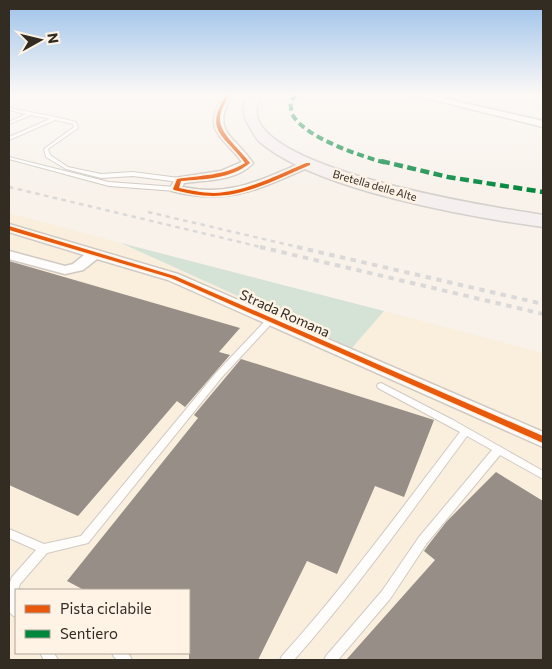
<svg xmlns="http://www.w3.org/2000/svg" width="552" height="669" viewBox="0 0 552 669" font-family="Commissioner,sans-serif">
  <rect width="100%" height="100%" fill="#f8f2eb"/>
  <path fill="#faeedd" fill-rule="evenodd" d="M 9,213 L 121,243 L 352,348 L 384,311 L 543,353 L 543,660 L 9,660 ZM 16,590 L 189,590 L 189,653 L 16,653 Z"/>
  <polygon fill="#d5e3d6" points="121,243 384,311 352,348"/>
  <g fill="#968e87">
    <polygon points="9,261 240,328 219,352 230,355 185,407 177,401 78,516 9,485"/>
    <polygon points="241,359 434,420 404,497 375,486 337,574 307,561 258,660 189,660 189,590 84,590 67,581 198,418 194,415"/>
    <polygon points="496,472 543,501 543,660 346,660 435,560 424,551 429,544 447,521"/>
  </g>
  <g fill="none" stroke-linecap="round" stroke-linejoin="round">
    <g stroke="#d0cac3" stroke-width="2">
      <g id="lane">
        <polygon points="9,108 56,117 76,122 78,128 48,149 50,155 68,167 101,174 133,172 179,178 182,180 179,182 133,176 101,178 66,169 46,157 44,149 74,127 73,124 55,120 9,140 9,137 50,119 31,115 9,124 9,122 26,114 9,110"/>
        <polygon points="9,157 109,182 176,187 179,189 176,191 109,186 9,159"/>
        <polygon points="268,318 271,318 275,320 222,377 88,543 47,553 20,584 18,590 16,590 15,599 16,602 16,617 12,615 9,611 9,585 12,577 36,550 9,538 9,529 44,544 81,536 216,373"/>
        <path d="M 381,383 L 453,420 L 543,471 L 543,479 L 500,455 L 427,543 L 390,599 L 338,660 L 324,660 L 326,656 L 382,591 L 419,537 L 492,450 L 467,436 C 411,512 357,589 294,660 L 280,660 L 282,656 C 346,585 402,508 460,432 L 378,388 L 377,386 L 378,384 Z"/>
        <polygon points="40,653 54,653 58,660 44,660"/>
        <polygon points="112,653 127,653 130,656 132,660 117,660 114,657"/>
      </g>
    </g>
    <g stroke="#d0cac3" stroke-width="3">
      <g id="street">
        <path d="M 224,95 L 232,95 C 210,132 234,135 253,163 C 237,181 206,180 184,183 L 182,187 C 232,197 260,180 304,162 L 312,162 L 313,164 L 312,166 C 260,188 230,206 172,191 L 170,189 L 175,178 L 221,171 L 242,162 C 222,135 201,131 224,95 Z"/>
        <polygon points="414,95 429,95 543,121 543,127"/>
        <polygon points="9,224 178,274 543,432 543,447 168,280 97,259 83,270 65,274 9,259 9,251 65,266 73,264 84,255 9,232"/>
      </g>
    </g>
    <g stroke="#d4d0cc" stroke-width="3">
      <path id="primary" d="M 249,95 L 262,95 C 213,166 505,209 543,215 L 543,227 C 470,217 315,190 260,142 C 255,138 252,131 249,126 C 242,114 241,107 249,95 Z"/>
    </g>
    <use href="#lane" fill="#fefdfc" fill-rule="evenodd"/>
    <use href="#street" fill="#fefdfc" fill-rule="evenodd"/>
    <use href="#primary" fill="#f6efef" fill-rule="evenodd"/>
    <g stroke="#dbd9d7" stroke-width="2.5" stroke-dasharray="4.5 4.5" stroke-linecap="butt">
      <polyline points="9,187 265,248"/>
      <polyline points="148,212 302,248"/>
    </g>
    <g stroke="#dbd9d7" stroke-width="4" stroke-dasharray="5.5 5.5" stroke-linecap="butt">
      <polyline points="260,247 543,314"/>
      <polyline points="297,247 543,304"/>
    </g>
    <path stroke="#00873e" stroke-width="4" stroke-dasharray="7 4" stroke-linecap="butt" d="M 296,95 L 290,102 C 291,106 291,110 292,114 C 305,138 361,156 386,163"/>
    <polyline stroke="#00873e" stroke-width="4.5" stroke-dasharray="9 4.5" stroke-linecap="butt" points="381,161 448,177 543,192"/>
    <g stroke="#fef3e5" stroke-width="3">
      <g id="cycleway">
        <path d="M 226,95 L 230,95 C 226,102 221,109 220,117 C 218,133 241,150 250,163 C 231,179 205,179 181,181 L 179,188 C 190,190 202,193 214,193 C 246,192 277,175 306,163 L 310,163 L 310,165 C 279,178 247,196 213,196 C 200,196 187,193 174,190 L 173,189 L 177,179 C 201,175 224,176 245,163 C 225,135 203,132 226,95 Z"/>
        <polygon points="9,226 175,276 543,436 543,443 171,278 9,230"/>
      </g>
    </g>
    <use href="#cycleway" fill="#e8590c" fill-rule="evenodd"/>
  </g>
  <linearGradient id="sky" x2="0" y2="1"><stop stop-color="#9dc2ea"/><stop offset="0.5" stop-color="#fcf9f6"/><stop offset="1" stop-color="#fcf9f6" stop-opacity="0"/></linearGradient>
  <rect width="552" height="189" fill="url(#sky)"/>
  <g text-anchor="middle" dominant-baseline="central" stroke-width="5" stroke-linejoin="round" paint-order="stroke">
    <g font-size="11" fill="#332c23" stroke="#fef3e5">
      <text transform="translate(375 185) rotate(16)">Bretella delle Alte</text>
    </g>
    <g font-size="14" fill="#332c23" stroke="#fef3e5">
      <text transform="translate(285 313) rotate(24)">Strada Romana</text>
    </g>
  </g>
  <rect width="552" height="669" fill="none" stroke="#332c23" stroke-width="20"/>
  <rect x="15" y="589" width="175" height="65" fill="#fef3e5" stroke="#ada397"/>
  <rect x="25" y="605" width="25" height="8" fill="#e8590c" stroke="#ada397"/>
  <text x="60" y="614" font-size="15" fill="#332c23">Pista ciclabile</text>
  <rect x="25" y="630" width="25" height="8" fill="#00873e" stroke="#ada397"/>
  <text x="60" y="639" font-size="15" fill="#332c23">Sentiero</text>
  <g transform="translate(40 40) rotate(82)" stroke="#fef3e5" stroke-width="4" paint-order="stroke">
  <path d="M0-4L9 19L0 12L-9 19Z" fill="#332c23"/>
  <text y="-8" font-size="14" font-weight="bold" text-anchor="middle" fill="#332c23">N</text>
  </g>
</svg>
